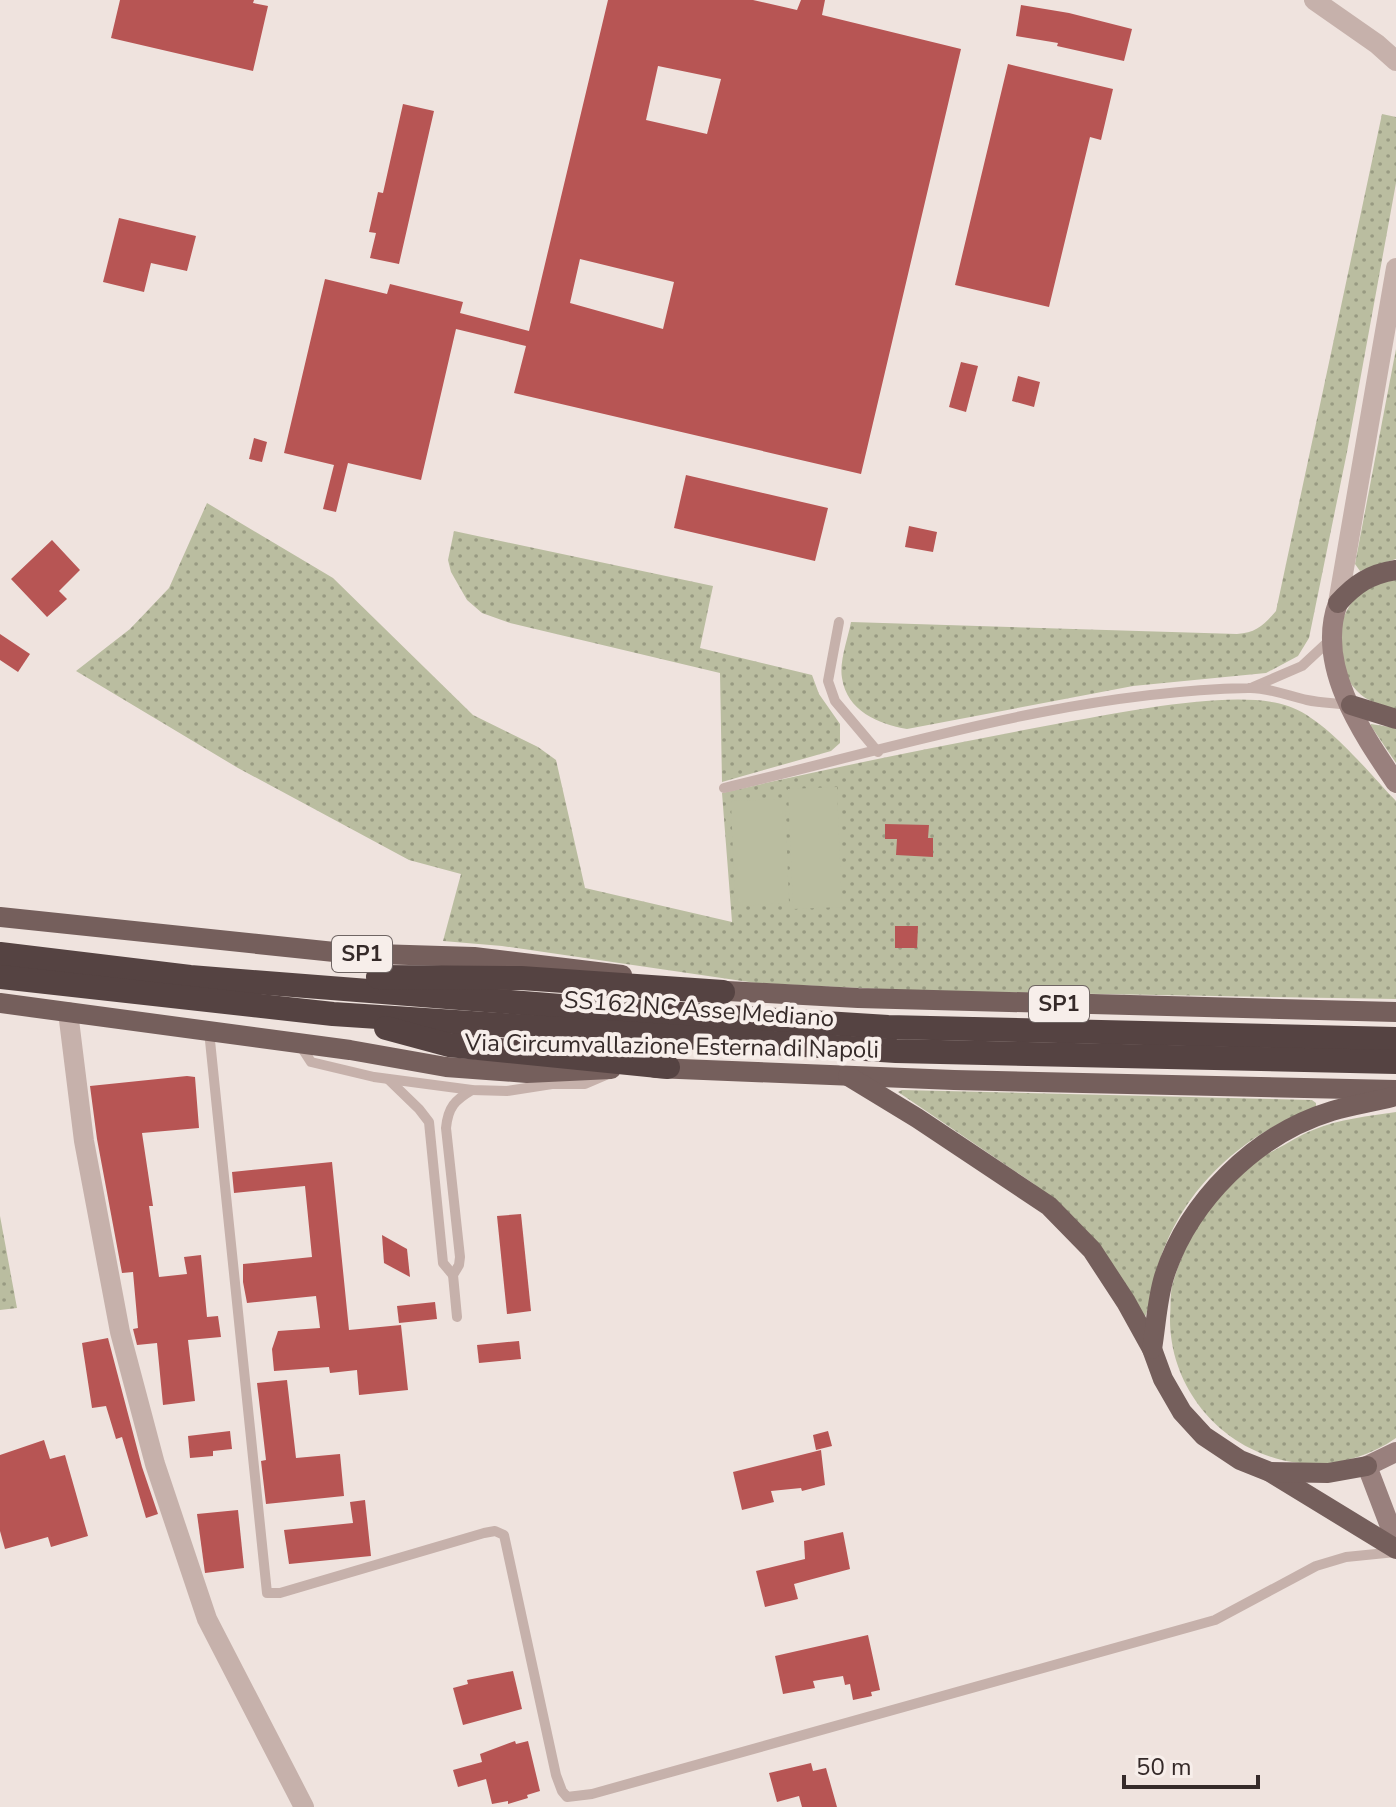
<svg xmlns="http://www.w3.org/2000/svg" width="1396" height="1807" viewBox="0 0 1396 1807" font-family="'Nunito Sans',sans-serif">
  <defs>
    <pattern id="grass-dots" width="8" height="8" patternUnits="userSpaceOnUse" patternTransform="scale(2)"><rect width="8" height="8" fill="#babda0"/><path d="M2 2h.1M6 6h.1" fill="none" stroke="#989a82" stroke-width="1.8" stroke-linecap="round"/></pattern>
  </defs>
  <rect width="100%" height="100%" fill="#efe3de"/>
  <g fill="url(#grass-dots)">
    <path d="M 1382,114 L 1396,117 L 1396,183 L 1347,452 L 1309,638 L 1298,656 L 1266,673 L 1133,686 L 907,729 C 878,724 847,711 842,678 C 839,662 848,638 851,622 L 1237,634 C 1256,633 1264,625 1276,611 Z"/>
    <polygon points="1396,349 1396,559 1360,571 1355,564"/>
    <path d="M 207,503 L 333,578 L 473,715 L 538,747 L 556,760 L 585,888 L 732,922 L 722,793 C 838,766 955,743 1072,721 C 1126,712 1237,688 1288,706 C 1325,718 1368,772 1396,801 L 1396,999 L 921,991 L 756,983 L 502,946 L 443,941 L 461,874 L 409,860 L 238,768 L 76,671 L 130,629 L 169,588 Z"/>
    <polygon points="454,531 713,586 700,648 812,675 819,694 840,724 840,743 831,751 722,782 720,673 510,623 482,613 467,600 451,572 448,560"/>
    <path d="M 1396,578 L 1396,710 C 1382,705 1367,702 1357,691 C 1331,664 1333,610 1366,589 C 1375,584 1386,581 1396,578 Z"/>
    <polygon points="1371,724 1396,728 1396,763 1371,726"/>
    <path d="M 902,1090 L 1312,1100 L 1316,1103 L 1316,1107 C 1249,1132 1193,1178 1165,1246 C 1155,1269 1154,1295 1145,1317 L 1034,1184 L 898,1092 Z"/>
    <path d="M 1396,1112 L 1396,1438 C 1366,1459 1328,1468 1292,1462 C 1221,1450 1169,1388 1170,1317 C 1171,1307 1170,1296 1172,1286 C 1185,1239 1212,1196 1249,1165 C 1256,1159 1267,1154 1275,1150 C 1288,1143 1300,1135 1313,1130 C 1339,1119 1369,1116 1396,1112 Z"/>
    <polygon points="0,1216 17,1308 0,1310"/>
  </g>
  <g fill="#babda0">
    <polygon points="837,787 842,907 793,909 788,789"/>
    <polygon points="785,799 789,903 735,906 731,801"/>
  </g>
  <g fill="#b75554" fill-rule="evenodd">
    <polygon points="120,0 254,0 253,3 268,6 253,71 111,38"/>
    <path d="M 608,0 L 753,0 L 797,10 L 801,0 L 825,0 L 822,15 L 961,49 L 861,474 L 514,393 L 526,346 L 456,329 L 421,480 L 348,463 L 336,512 L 323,509 L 334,465 L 284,453 L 325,279 L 387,294 L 390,284 L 463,302 L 460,313 L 529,331 ZM 658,66 L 721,79 L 707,134 L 646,120 ZM 580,259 L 674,282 L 663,329 L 570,303 Z"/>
    <polygon points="1021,5 1069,13 1132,29 1124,61 1057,46 1058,43 1016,36"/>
    <polygon points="1008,64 1113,89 1101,140 1090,137 1049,307 955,285"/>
    <polygon points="403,104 434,111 399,264 370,258 376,233 369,232 378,192 383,193"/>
    <polygon points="119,218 196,236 187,271 151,263 144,292 103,282"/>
    <polygon points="961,362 978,366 966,412 949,407"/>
    <polygon points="1018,376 1040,382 1034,407 1012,401"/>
    <polygon points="254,438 267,442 262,462 249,459"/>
    <polygon points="686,475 828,508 815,561 674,528"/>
    <polygon points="909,526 937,532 933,552 905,547"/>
    <polygon points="52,540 80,570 59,591 67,599 47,617 11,579"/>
    <polygon points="0,634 30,654 18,672 0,660"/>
    <polygon points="885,824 929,825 928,838 933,838 933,857 896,855 897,839 885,839"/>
    <polygon points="895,926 918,926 917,948 895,948"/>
    <polygon points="187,1076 195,1077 199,1128 142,1133 153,1206 149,1206 159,1277 187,1274 184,1257 201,1255 207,1317 218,1316 221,1337 188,1340 195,1401 163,1405 157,1343 137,1345 133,1329 138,1328 133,1272 122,1273 97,1139 90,1086"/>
    <polygon points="332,1162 349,1330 401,1325 408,1390 359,1395 357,1370 330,1373 329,1367 274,1371 272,1349 278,1331 320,1328 316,1296 247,1303 243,1282 243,1264 312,1257 305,1186 234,1193 232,1172"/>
    <polygon points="521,1214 531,1311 507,1314 497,1216"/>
    <polygon points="382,1235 407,1249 410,1277 384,1263"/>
    <polygon points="435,1302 437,1319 399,1323 397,1306"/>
    <polygon points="108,1338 142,1467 158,1514 146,1518 122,1437 116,1439 106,1406 92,1408 82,1343"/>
    <polygon points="519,1341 521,1359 479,1363 477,1345"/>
    <polygon points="287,1380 296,1458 340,1454 344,1496 266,1504 261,1461 266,1460 257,1383"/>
    <polygon points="230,1431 232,1449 213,1451 213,1456 190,1458 188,1436"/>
    <polygon points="828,1431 832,1446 816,1450 813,1435"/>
    <polygon points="44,1440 50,1459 65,1455 88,1536 51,1547 48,1537 5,1549 0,1531 0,1455"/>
    <polygon points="821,1450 825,1485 802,1491 801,1488 771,1491 774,1502 742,1510 733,1472"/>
    <polygon points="365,1500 371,1556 289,1564 284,1530 353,1523 350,1502"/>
    <polygon points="238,1510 244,1568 205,1573 197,1514"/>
    <polygon points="843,1532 850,1569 794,1584 798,1599 765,1607 756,1571 805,1559 804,1541"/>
    <polygon points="868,1635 880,1690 871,1692 872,1696 853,1700 850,1684 845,1685 843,1676 813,1681 815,1688 783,1694 775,1656"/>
    <polygon points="513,1671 522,1709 463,1725 453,1688 468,1684 467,1680"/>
    <polygon points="515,1741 516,1744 528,1741 540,1791 527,1795 528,1798 508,1804 508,1801 492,1804 486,1779 458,1787 453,1770 482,1762 480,1754"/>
    <polygon points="811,1763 813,1771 826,1768 837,1807 802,1807 799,1796 777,1802 769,1773"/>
  </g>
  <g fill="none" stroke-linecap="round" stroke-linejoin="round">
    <g stroke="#c6b1ab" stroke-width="10">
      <polyline points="839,622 828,681 835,701 878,752"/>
      <polyline points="1253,687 1302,666 1330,640"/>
      <path d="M 724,788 C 897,747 1069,692 1248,688 C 1267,687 1289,696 1307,700 C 1321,703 1336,703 1350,705"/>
      <polyline points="209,1031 267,1593 280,1593 484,1533 495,1531 504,1535 556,1775 562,1791 567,1797 592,1794 1215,1620 1316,1566 1346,1557 1396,1552"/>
      <polyline points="300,1045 311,1062 374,1077 472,1090 507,1091 552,1084 585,1084 606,1075"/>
      <polyline points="388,1079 419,1109 429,1122 443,1263 453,1275"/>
      <path d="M 457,1317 L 453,1275 L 459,1265 L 460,1257 L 446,1128 C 448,1107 455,1100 472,1090"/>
    </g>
    <g stroke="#c6b1ab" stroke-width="20">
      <polyline points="1314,0 1377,44 1396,61"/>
      <polyline points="1338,603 1396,268"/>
      <polyline points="68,1012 84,1141 120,1332 155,1464 207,1619 304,1807"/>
    </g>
    <g stroke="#99807d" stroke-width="20">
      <path d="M 1338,603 C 1315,665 1362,733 1396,783"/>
      <polyline points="1396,1452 1367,1466 1396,1542"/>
    </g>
    <g stroke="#755f5c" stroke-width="20">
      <path d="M 1338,603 C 1355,584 1370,574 1396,570"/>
      <polyline points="1351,705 1396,719"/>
      <polyline points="0,917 344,953 474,957 622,975"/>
      <polyline points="709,990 858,998 1396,1012"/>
      <polyline points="0,1003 350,1050 446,1067 527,1073 611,1069"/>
      <polyline points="655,1068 954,1080 1396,1090"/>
      <polyline points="848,1076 917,1118 1049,1206 1092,1250 1126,1302 1152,1349 1163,1379 1182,1412 1204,1436 1240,1460 1270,1472 1396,1549"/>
      <path d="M 1152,1349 C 1156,1325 1157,1300 1164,1277 C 1188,1201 1256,1134 1332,1111 C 1352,1105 1373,1102 1392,1097"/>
      <polyline points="1270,1472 1328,1473 1367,1466"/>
    </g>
    <g stroke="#554342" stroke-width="24">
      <polyline points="0,954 190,977 586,1008 888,1027 1396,1039"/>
      <polyline points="0,977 333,1014 896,1051 1396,1062"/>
      <polyline points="378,977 521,978 723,992"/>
      <polyline points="386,1028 449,1045 668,1067"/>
    </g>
  </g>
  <g text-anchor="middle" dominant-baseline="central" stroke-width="8" stroke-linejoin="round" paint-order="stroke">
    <g fill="#f7eeea" stroke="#6f6563" stroke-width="2">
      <rect x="332" y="936" width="60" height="36" rx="6"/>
      <rect x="1029" y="986" width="60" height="36" rx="6"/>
    </g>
    <g font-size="22" font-weight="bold" fill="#352a29">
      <text x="362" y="954">SP1</text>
      <text x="1059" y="1004">SP1</text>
    </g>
    <g font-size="24" fill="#352a29" stroke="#f7eeea">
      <text transform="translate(699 1009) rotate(4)">SS162 NC Asse Mediano</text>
      <text transform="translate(672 1046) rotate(1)">Via Circumvallazione Esterna di Napoli</text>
    </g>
  </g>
  <path d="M1124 1775v12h134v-12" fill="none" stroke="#352a29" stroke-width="4"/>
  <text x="1136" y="1775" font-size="24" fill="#352a29" stroke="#f7eeea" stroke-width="6" paint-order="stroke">50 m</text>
</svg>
